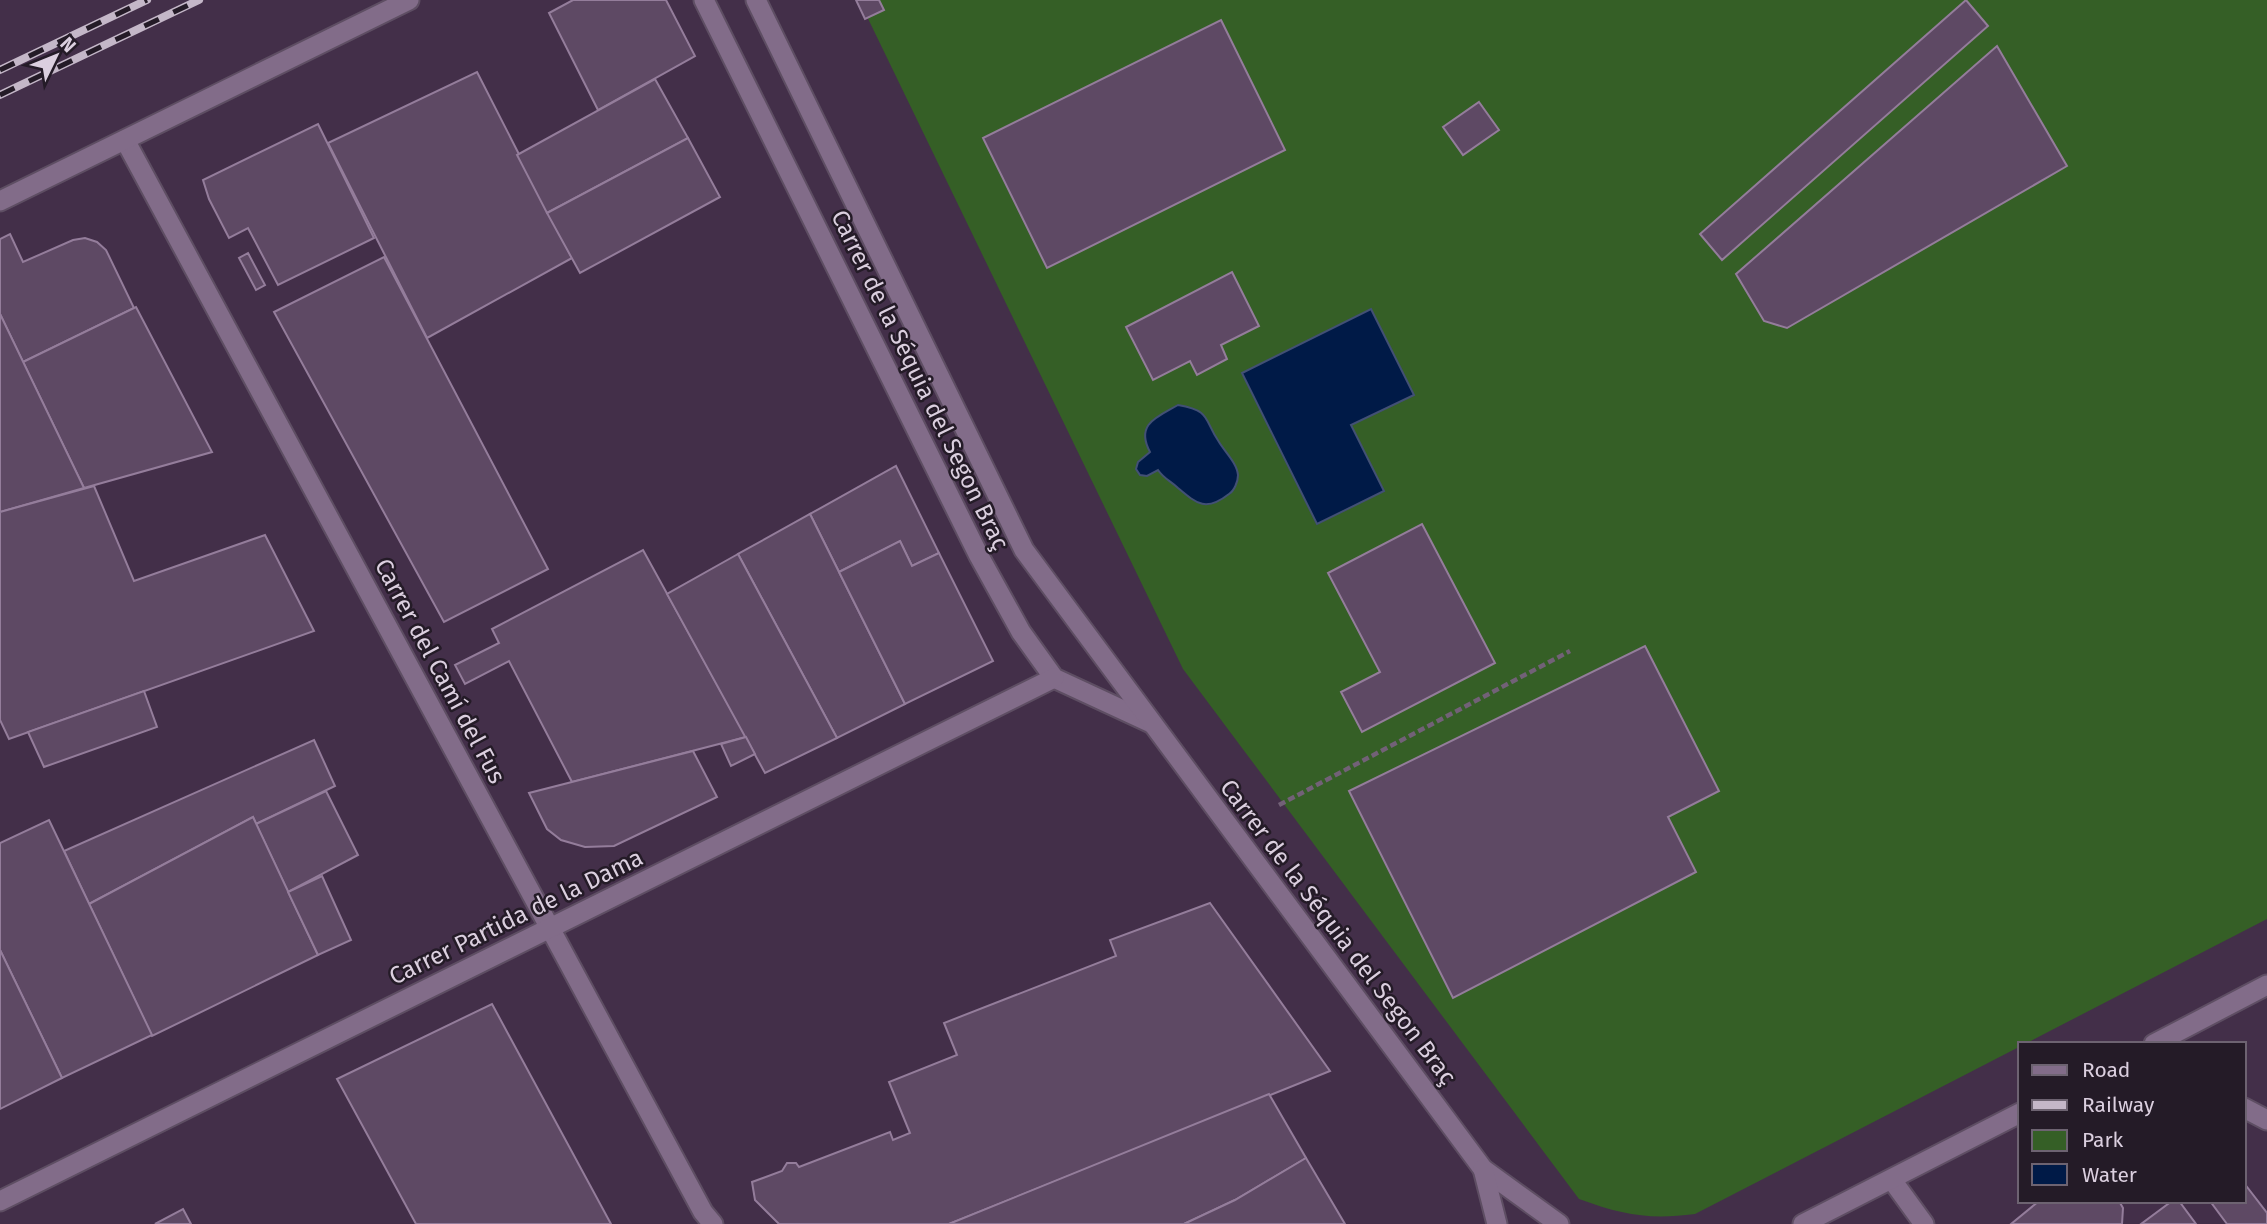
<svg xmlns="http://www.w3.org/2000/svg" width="2267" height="1224" viewBox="0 0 2267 1224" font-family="'Fira Sans',sans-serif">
  <rect width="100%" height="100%" fill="#432f49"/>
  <path fill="#355f26" d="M 859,0 L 2267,0 L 2267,919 L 1695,1214 C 1649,1220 1623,1215 1579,1199 L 1183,669 Z"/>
  <g fill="#001a47" stroke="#425075" stroke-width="2">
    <polygon points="1371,309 1414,395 1351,425 1384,491 1317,524 1242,373"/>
    <path d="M 1178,405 C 1212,411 1203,419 1219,442 C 1225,452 1237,463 1238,475 C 1238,482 1234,491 1229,494 C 1206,512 1197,504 1178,488 C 1171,481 1164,479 1158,470 L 1147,476 L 1140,475 L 1136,469 L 1138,462 L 1150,452 C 1135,424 1157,417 1178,405 Z"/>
  </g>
  <g fill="#5e4964" stroke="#947d9b" stroke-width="2">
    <polygon points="573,0 666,0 695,56 598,110 549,13"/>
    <polygon points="856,0 879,0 884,10 865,19"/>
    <polygon points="1966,0 1988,26 1722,260 1700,234"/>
    <polygon points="1221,20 1285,150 1047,268 983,138"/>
    <polygon points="1997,46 2067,166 1787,328 1764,321 1736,274"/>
    <polygon points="477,72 572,258 427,338 328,143"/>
    <polygon points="655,79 688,138 547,213 517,155"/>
    <polygon points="1479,102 1499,130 1463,155 1443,127"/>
    <polygon points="318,124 374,238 278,285 248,228 229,238 209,199 203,180"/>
    <polygon points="688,138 720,197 580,273 547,213"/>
    <polygon points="10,234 23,262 73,240 85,238 97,242 106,250 134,308 23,362 0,314 0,239"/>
    <polygon points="248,253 265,285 256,290 239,258"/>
    <polygon points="384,257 548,569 444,622 274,312"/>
    <polygon points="1232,272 1259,326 1221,345 1227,359 1197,375 1190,361 1153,380 1126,327"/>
    <polygon points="136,307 212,452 84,488 23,362"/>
    <polygon points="0,314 84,488 0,512"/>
    <polygon points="896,466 939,553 912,566 900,541 839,572 810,514"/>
    <polygon points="94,486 134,581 265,535 314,631 9,739 0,720 0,512"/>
    <polygon points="810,514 905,704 837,738 738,554"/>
    <polygon points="1422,524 1495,663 1362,732 1341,692 1380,672 1328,573"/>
    <polygon points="900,541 912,566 939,553 993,661 905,704 839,572"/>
    <polygon points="643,550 746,737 572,782 509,661 465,684 455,665 499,643 492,629"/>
    <polygon points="738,554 837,738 765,773 667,594"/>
    <polygon points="1645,646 1719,791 1668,817 1696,872 1453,998 1349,791"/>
    <polygon points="144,691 157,727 44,767 28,732"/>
    <polygon points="746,737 755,754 731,766 721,744"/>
    <polygon points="314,740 335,786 256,824 253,817 89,904 64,851"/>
    <polygon points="693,751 717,797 614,846 585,847 561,840 547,829 529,793"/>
    <polygon points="326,791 358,855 288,892 256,824"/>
    <polygon points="253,817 318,955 152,1036 89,904"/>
    <polygon points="49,820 152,1035 62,1078 0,950 0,843"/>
    <polygon points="322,876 351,940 318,955 288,892"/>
    <polygon points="1210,903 1330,1071 949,1224 779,1224 755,1200 752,1182 782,1171 787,1163 796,1163 799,1167 890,1132 893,1140 910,1133 889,1082 957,1055 944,1023 1116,956 1110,940"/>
    <polygon points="0,950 62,1078 0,1109"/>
    <polygon points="492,1004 611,1224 416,1224 337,1079"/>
    <polygon points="1269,1094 1306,1158 1235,1200 1184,1224 949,1224"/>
    <polygon points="1306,1158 1345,1224 1184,1224 1235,1200"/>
    <polygon points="2244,1183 2267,1213 2267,1224 2227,1224 2210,1201 2244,1201"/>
    <polygon points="2039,1201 2119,1201 2123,1208 2122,1224 2011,1224"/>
    <polygon points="2172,1201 2179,1201 2196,1224 2141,1224"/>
    <polygon points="183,1209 191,1224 155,1224"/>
  </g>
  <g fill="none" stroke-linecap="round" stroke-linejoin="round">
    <g stroke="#5e4e63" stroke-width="23">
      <polyline id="service" points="2244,1108 2267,1120"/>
    </g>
    <g stroke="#5e4e63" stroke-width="23">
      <g id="minor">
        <polyline points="704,0 979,556 1021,632 1054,678 1151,723"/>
        <polyline points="756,0 1024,550 1483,1169 1559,1224"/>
        <polyline points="125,140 703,1212 713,1224"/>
        <polyline points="0,201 409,0"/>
        <polyline points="2154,1044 2267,985"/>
        <polyline points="1483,1169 1497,1224"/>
        <polyline points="1892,1180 1924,1224"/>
        <polyline points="0,1201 1054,678"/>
        <polyline points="1803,1224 2020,1113"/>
      </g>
    </g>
    <polyline stroke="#726177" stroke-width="4.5" stroke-dasharray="7 3.5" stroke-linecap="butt" points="1279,805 1570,651"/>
    <use href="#service" stroke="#826c89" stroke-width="19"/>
    <use href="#minor" stroke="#826c89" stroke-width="19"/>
    <g stroke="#c4b7c8" stroke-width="8">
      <g id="rail">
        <polyline points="0,70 147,0"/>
        <polyline points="0,95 199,0"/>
      </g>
    </g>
    <use href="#rail" stroke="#241b27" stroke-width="5" stroke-dasharray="16" stroke-linecap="butt"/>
  </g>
  <g text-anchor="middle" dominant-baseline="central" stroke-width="5" stroke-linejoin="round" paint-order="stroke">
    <g font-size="24" fill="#dbcfdf" stroke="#241b27">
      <text transform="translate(920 380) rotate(64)">Carrer de la Séquia del Segon Braç</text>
      <text transform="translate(440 671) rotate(62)">Carrer del Camí del Fus</text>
      <text transform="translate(516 917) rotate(-26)">Carrer Partida de la Dama</text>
      <text transform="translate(1338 932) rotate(53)">Carrer de la Séquia del Segon Braç</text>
    </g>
  </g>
  <rect x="2018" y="1042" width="228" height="161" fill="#241b27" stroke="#6d6371" stroke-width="2"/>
  <rect x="2032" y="1065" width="35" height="10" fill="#826c89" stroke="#6d6371" stroke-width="2"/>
  <text x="2082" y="1077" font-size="21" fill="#dbcfdf">Road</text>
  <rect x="2032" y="1100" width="35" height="10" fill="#c4b7c8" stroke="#6d6371" stroke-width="2"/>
  <text x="2082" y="1112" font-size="21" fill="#dbcfdf">Railway</text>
  <rect x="2032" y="1130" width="35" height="21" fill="#355f26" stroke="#6d6371" stroke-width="2"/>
  <text x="2082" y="1147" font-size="21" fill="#dbcfdf">Park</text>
  <rect x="2032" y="1164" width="35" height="21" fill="#001a47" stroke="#6d6371" stroke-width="2"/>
  <text x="2082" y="1182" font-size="21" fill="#dbcfdf">Water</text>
  <g transform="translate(56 56) rotate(47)" stroke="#241b27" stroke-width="5" paint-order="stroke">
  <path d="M0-5L12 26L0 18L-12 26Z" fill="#dbcfdf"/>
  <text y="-10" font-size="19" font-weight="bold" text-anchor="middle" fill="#dbcfdf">N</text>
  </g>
</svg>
